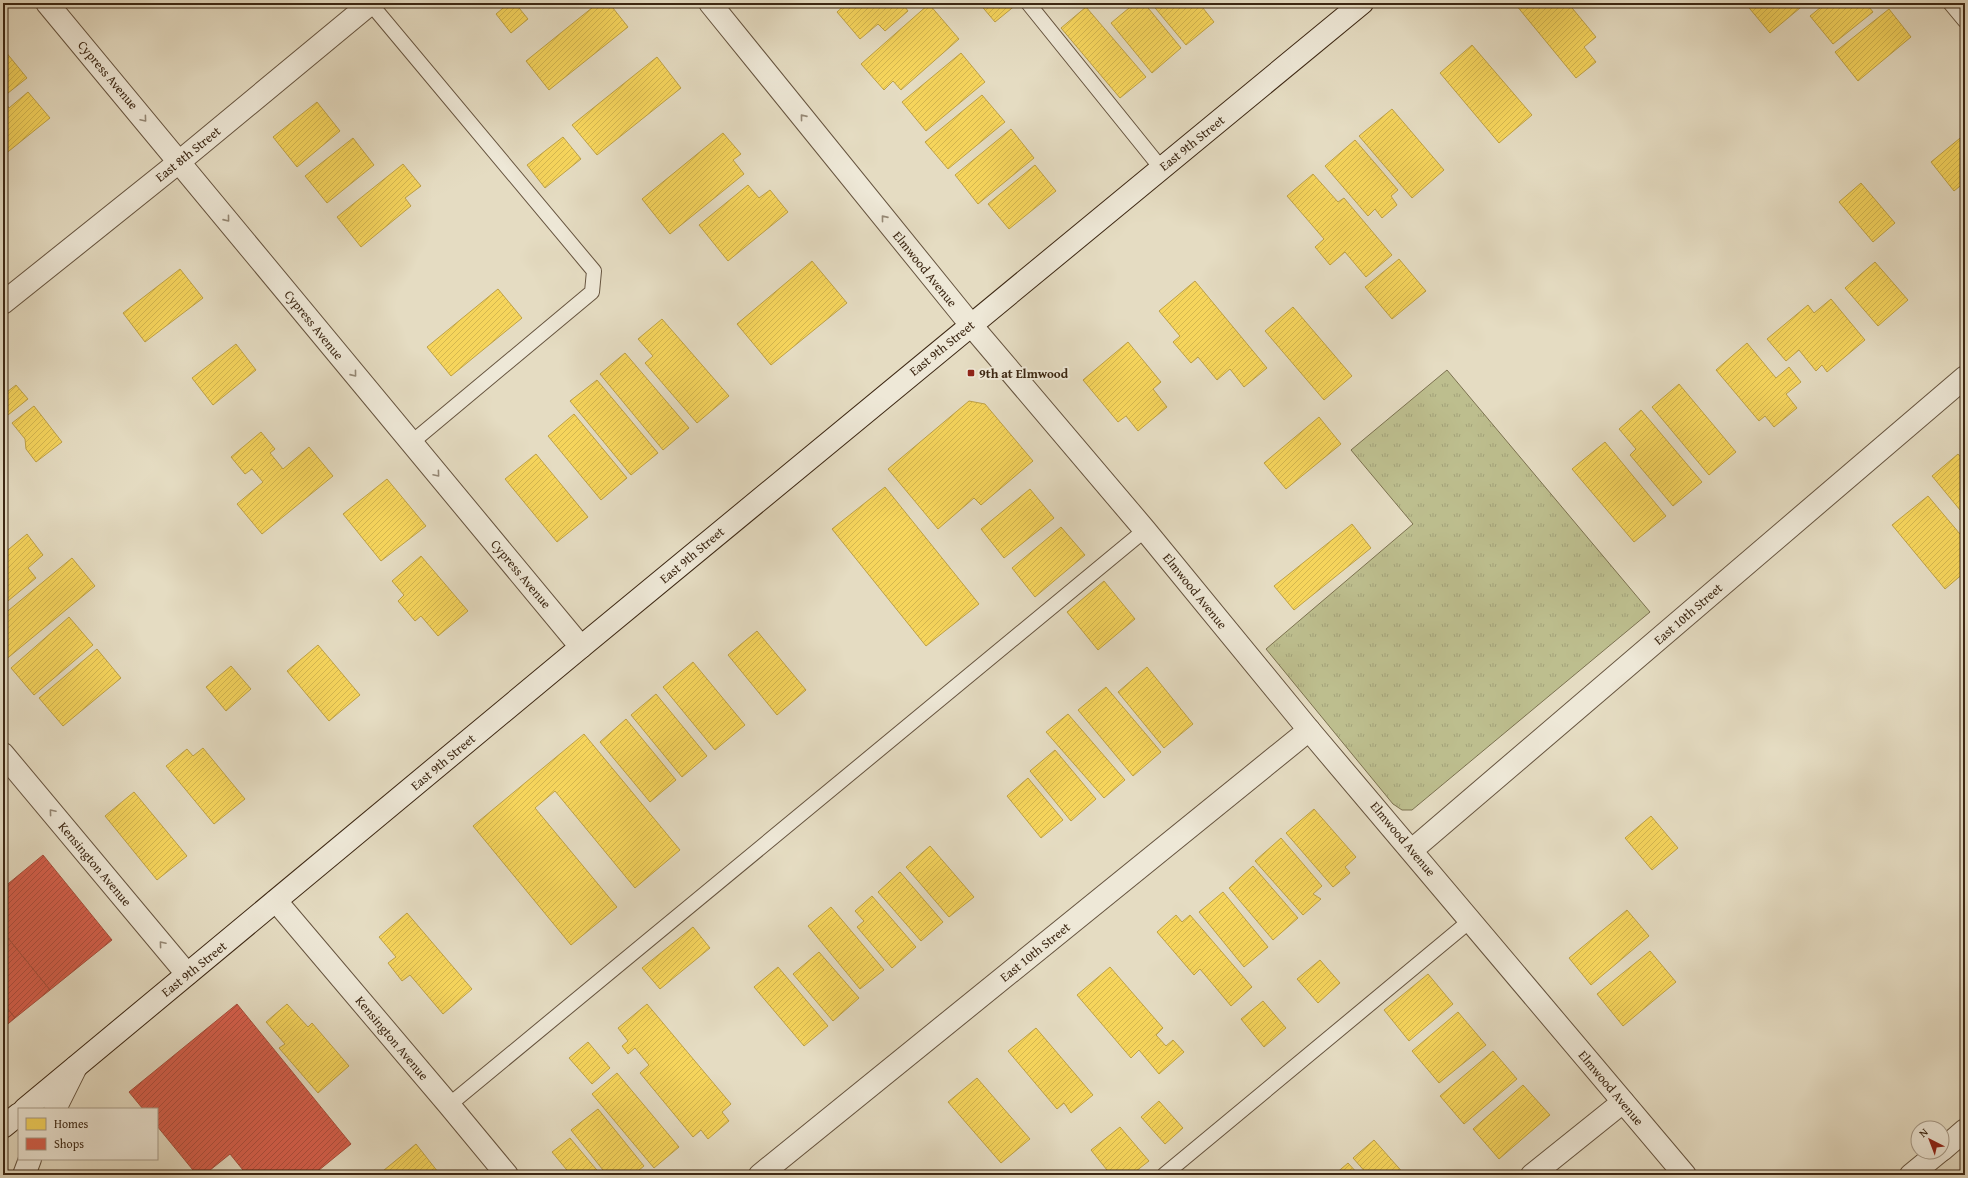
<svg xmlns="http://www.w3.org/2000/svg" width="1968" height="1178" viewBox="0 0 1968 1178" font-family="'Gentium Book Plus',serif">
  <defs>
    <pattern id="grass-tufts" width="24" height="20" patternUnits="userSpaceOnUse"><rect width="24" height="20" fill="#bdbe8e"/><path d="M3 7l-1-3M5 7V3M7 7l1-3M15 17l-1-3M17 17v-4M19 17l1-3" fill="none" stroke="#a3a37a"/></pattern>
    <pattern id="homes-hatch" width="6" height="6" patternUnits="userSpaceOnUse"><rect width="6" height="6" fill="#f6d55c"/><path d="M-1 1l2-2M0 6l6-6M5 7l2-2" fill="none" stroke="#d4b74f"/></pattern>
    <pattern id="shops-hatch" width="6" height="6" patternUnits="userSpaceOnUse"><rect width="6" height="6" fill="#d6604d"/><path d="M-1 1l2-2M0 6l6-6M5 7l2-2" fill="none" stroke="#af4f3f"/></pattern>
  </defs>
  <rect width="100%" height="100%" fill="#e5dcc2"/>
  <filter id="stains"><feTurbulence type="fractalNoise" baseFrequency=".005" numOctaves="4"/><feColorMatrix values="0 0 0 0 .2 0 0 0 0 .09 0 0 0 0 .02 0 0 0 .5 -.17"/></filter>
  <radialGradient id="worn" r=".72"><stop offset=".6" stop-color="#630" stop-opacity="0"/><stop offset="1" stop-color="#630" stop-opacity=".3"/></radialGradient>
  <polygon fill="url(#grass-tufts)" stroke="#7c7250" points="1447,370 1650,612 1412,810 1402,810 1393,804 1266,649 1413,524 1351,450"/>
  <g fill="url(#homes-hatch)" stroke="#bea146">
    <polygon points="509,3 515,3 528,19 511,33 496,14"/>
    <polygon points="598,3 609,3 628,27 549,90 526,61"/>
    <polygon points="847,3 902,3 908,11 885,31 878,24 860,39 837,12"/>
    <polygon points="979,3 1016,3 1017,4 995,22"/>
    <polygon points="1135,3 1144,3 1181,48 1152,73 1111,23"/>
    <polygon points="1151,3 1199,3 1214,22 1186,45"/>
    <polygon points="1519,3 1568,3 1596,37 1584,47 1596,62 1576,78 1516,5"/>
    <polygon points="1745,3 1806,3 1770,33"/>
    <polygon points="1826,3 1866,3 1873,12 1833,44 1810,16"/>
    <polygon points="929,4 959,39 901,90 893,81 884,90 861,64"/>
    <polygon points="1086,7 1146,77 1120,98 1061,28"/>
    <polygon points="1889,9 1911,37 1858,81 1835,52"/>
    <polygon points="1472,45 1532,115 1499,143 1440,73"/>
    <polygon points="5,51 27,78 3,97 3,53"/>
    <polygon points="961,53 985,82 926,131 902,102"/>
    <polygon points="657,57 681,88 597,155 572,125"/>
    <polygon points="28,92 50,118 4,155 3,104 5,102 9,108"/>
    <polygon points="982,95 1005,122 948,169 925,142"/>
    <polygon points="317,102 340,131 297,167 273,137"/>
    <polygon points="1392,109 1444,170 1412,198 1359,136"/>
    <polygon points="1011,129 1034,158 978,204 955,175"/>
    <polygon points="723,133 741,154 733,160 744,174 670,234 642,199"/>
    <polygon points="1965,134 1965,182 1954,191 1931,162"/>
    <polygon points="563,137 581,159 545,188 527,165"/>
    <polygon points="353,138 374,165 327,203 305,176"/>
    <polygon points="1355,140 1398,190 1391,196 1397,205 1382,218 1375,209 1368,216 1325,166"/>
    <polygon points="403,164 421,186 405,198 411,206 361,247 337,217"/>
    <polygon points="1035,165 1056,191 1009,229 988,204"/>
    <polygon points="1313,174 1338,202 1344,198 1392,255 1366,277 1345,252 1330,265 1315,247 1324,239 1287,196"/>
    <polygon points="1861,183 1895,223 1873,242 1839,202"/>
    <polygon points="748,185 759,198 770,190 788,212 728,261 699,225"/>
    <polygon points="1399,259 1426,291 1392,319 1365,287"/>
    <polygon points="812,261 847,303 771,365 737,324"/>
    <polygon points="1875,262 1908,300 1878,326 1845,288"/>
    <polygon points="180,269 203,298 145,342 123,313"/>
    <polygon points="1195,281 1267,368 1244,387 1230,369 1217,380 1198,357 1191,363 1173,342 1180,336 1159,311"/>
    <polygon points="498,289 522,318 451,376 427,347"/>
    <polygon points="1831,299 1865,340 1827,372 1822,365 1816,371 1799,350 1786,361 1767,339 1808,305 1814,313"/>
    <polygon points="1293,307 1352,376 1324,400 1265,331"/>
    <polygon points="662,319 729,396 697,423 645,363 653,356 638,339"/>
    <polygon points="1128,342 1161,382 1153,389 1167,407 1138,431 1126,416 1118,422 1083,380"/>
    <polygon points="1747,343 1776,378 1789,367 1801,382 1786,394 1797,408 1774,427 1765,416 1759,421 1716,370"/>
    <polygon points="236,344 256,370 213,405 192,378"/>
    <polygon points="625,353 689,428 663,450 600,374"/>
    <polygon points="597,380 658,453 631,475 570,401"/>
    <polygon points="1679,384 1736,452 1709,475 1652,407"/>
    <polygon points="16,385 28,399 8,415 3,410 3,395"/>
    <polygon points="969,401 985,404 1033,461 981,505 974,498 938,529 888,469"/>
    <polygon points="34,406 62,442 36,462 26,449 25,439 12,423"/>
    <polygon points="1641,410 1702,482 1673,506 1630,455 1636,449 1619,429"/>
    <polygon points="574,414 627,478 601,500 548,436"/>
    <polygon points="1319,417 1341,444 1286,489 1264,463"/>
    <polygon points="261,432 275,449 270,453 283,469 309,447 333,476 262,534 237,504 263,482 252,469 245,474 231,457"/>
    <polygon points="1605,442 1666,516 1634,542 1572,469"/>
    <polygon points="536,454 588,517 557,542 505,479"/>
    <polygon points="1958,454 1965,462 1965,516 1932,476"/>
    <polygon points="387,479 426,526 381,561 343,514"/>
    <polygon points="885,487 979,604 926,646 832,529"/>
    <polygon points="1030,489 1054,518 1004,558 981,529"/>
    <polygon points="1928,496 1965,540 1965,572 1945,589 1892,525"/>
    <polygon points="1352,524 1371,548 1294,610 1274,586"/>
    <polygon points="1061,527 1085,555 1035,597 1012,568"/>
    <polygon points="27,534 43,555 28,568 36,578 3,605 3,554"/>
    <polygon points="421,556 468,611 438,636 421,616 415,621 398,601 404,595 392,581"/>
    <polygon points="72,558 95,586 4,661 3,615"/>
    <polygon points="1104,581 1135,619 1098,650 1067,612"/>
    <polygon points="69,617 93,645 34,695 11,668"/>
    <polygon points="757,631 806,690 777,715 728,655"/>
    <polygon points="318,645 360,695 329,721 287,671"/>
    <polygon points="97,649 121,678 63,726 39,698"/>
    <polygon points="693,662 745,725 715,750 663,687"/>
    <polygon points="231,666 251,689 226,711 206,687"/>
    <polygon points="1147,667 1193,724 1164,748 1118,692"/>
    <polygon points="1106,687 1161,752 1133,776 1078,710"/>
    <polygon points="656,694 707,756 682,777 631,715"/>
    <polygon points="1068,714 1125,780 1104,798 1046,732"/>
    <polygon points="626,719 676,780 650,802 600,742"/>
    <polygon points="584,734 680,850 635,888 555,791 535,808 617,907 571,945 473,826"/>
    <polygon points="203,748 245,799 214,824 166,766 187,749 193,756"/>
    <polygon points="1055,750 1096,799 1071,821 1030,771"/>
    <polygon points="1028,778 1063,820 1041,838 1007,796"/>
    <polygon points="134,792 187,856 157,880 105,816"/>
    <polygon points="1314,809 1356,857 1345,867 1350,873 1333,887 1286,833"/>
    <polygon points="1651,816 1678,848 1652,870 1625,838"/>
    <polygon points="1281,838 1322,886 1313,894 1321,899 1303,915 1255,861"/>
    <polygon points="930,846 974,897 949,917 906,867"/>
    <polygon points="1253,866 1298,918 1273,940 1229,888"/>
    <polygon points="900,872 943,922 921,941 878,892"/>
    <polygon points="1223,892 1268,947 1244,967 1199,912"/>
    <polygon points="872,896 916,947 892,968 857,927 864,921 855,911"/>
    <polygon points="831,907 884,970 860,989 808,926"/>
    <polygon points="1627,910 1649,936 1591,985 1569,958"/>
    <polygon points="407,913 472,989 443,1014 410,975 402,981 388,963 396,957 379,937"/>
    <polygon points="1176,915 1182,922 1190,915 1252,987 1231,1006 1200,969 1194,975 1157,932"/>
    <polygon points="693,927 710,948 660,989 642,968"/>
    <polygon points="1650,951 1676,982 1623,1026 1597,994"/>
    <polygon points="819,952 859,998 833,1021 793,974"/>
    <polygon points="1320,960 1340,983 1318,1003 1297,979"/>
    <polygon points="778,967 828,1026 804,1046 754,987"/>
    <polygon points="1110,967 1163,1028 1156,1035 1166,1046 1173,1040 1184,1052 1159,1074 1139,1050 1131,1058 1077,995"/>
    <polygon points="1428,974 1453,1004 1409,1041 1384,1010"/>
    <polygon points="1263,1001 1286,1028 1264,1047 1241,1019"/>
    <polygon points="287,1004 308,1027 312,1023 349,1066 318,1093 279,1048 285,1044 266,1022"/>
    <polygon points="647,1004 731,1104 722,1112 729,1121 708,1139 701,1130 693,1137 640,1073 649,1065 635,1048 628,1054 622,1046 628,1041 618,1028"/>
    <polygon points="1458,1012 1486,1045 1439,1083 1412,1051"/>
    <polygon points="1036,1028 1093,1095 1071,1113 1064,1103 1057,1109 1008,1051"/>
    <polygon points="588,1042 610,1068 592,1084 569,1058"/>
    <polygon points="1493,1051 1517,1079 1464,1124 1440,1096"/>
    <polygon points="617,1073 679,1147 654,1168 592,1094"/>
    <polygon points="977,1078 1030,1139 1001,1163 948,1102"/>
    <polygon points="1523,1085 1550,1115 1499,1159 1473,1129"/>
    <polygon points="1159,1101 1183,1128 1165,1144 1141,1117"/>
    <polygon points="598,1109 644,1166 633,1175 607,1175 571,1130"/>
    <polygon points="1120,1127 1149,1161 1131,1175 1111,1175 1091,1150"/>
    <polygon points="570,1138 601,1175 571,1175 552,1152"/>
    <polygon points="1374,1140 1405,1175 1368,1175 1353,1158"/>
    <polygon points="416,1144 438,1172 434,1175 378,1175"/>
    <polygon points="1348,1163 1359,1175 1334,1175"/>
  </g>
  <g fill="url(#shops-hatch)" stroke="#a84f3c">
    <polygon points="43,855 112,940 50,990 3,932 3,888"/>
    <polygon points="3,932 50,990 15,1018 3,1003"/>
    <polygon points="3,1003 15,1018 3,1028"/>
    <polygon points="237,1004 351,1144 313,1175 247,1175 230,1154 204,1175 197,1175 157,1126 157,1109 143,1109 129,1092"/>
  </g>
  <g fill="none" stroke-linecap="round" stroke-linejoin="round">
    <g stroke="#66543f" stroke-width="16">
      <g id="service">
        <polyline points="370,3 594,271 592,292 411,443"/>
        <polyline points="1028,3 1161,168"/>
        <polyline points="1950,3 1965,21"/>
        <polyline points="449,1105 1145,530"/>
        <polyline points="1164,1175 1471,920"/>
      </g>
    </g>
    <g stroke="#66543f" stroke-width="24">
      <g id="minor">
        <polyline points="47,3 581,647"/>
        <polyline points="710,3 971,325 1145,530 1309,730 1685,1175"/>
        <polyline points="3,303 179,162 371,3"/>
        <polyline points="3,754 187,974"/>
        <polyline points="1412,850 1965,377"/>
        <polyline points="276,901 449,1105 507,1175"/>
        <polyline points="55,1109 76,1067"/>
        <polyline points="1942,1150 1965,1130"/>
        <polyline points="24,1175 30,1159"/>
        <polyline points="760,1175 1309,730"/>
        <polyline points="1532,1175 1623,1102"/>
        <polyline points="1911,1175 1939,1152"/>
      </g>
    </g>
    <g stroke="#3c2713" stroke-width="24">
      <g id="secondary">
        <polyline points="25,1109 581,647 1362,3"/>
        <polyline points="3,1127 19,1114"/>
      </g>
    </g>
    <use href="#service" stroke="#eee8d7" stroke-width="14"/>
    <use href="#minor" stroke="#eee8d7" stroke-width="22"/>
    <use href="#secondary" stroke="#eee8d7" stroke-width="22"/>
  </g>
  <defs><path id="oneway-chevron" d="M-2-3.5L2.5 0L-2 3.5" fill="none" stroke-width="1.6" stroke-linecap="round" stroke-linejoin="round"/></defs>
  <g stroke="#958875">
    <use href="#oneway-chevron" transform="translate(803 117) rotate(-129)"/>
    <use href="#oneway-chevron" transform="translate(144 119) rotate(50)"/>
    <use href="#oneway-chevron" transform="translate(884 218) rotate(-129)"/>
    <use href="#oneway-chevron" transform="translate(227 219) rotate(51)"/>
    <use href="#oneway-chevron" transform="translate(354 374) rotate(51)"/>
    <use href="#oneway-chevron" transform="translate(437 474) rotate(50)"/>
    <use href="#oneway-chevron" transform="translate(52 812) rotate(-130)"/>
    <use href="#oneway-chevron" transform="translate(162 944) rotate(-130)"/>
  </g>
  <rect fill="#8f2418" stroke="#eee8d7" stroke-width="1.5" x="967" y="369" width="8" height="8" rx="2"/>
  <g text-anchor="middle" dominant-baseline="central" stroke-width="4" stroke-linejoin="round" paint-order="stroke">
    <g font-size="13" fill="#3c2713" stroke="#eee8d7">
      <text transform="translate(108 75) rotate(50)">Cypress Avenue</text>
      <text transform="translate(1192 143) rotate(-39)">East 9th Street</text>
      <text transform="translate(188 154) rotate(-39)">East 8th Street</text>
      <text transform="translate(925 269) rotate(51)">Elmwood Avenue</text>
      <text transform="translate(314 325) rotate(51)">Cypress Avenue</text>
      <text transform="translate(942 348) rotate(-39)">East 9th Street</text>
      <text transform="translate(692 555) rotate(-40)">East 9th Street</text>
      <text transform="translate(521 574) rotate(50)">Cypress Avenue</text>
      <text transform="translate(1195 591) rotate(51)">Elmwood Avenue</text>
      <text transform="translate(1688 614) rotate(-41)">East 10th Street</text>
      <text transform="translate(443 762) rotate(-40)">East 9th Street</text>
      <text transform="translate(1403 839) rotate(50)">Elmwood Avenue</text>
      <text transform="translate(95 864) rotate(50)">Kensington Avenue</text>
      <text transform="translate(1035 952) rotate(-39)">East 10th Street</text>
      <text transform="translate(194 969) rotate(-39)">East 9th Street</text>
      <text transform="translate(392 1038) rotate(50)">Kensington Avenue</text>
      <text transform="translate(1611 1088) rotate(50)">Elmwood Avenue</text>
    </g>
    <g font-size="13" font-weight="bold" fill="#3c2713" stroke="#eee8d7" text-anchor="start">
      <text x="979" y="373">9th at Elmwood</text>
    </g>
  </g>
  <rect width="1968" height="1178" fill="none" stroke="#e5dcc2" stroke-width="16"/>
  <rect x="4" y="4" width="1960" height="1170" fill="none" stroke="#3c2713" stroke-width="2"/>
  <rect x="8" y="8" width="1952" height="1162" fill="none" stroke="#3c2713"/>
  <rect x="18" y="1108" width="140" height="52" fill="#eee8d7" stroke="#a79b89"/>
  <rect x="26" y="1118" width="20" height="12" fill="#f6d55c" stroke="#a79b89"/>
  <text x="54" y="1128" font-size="12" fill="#3c2713">Homes</text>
  <rect x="26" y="1138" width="20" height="12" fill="#d6604d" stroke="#a79b89"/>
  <text x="54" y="1148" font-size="12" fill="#3c2713">Shops</text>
  <g transform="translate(1930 1140) rotate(318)"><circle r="19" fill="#eee8d7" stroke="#a79b89"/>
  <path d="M0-3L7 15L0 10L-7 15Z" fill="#8f2418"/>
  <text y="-6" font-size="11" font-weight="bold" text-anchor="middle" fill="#3c2713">N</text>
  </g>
  <rect width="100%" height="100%" filter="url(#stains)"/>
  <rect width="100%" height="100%" fill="url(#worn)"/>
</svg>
